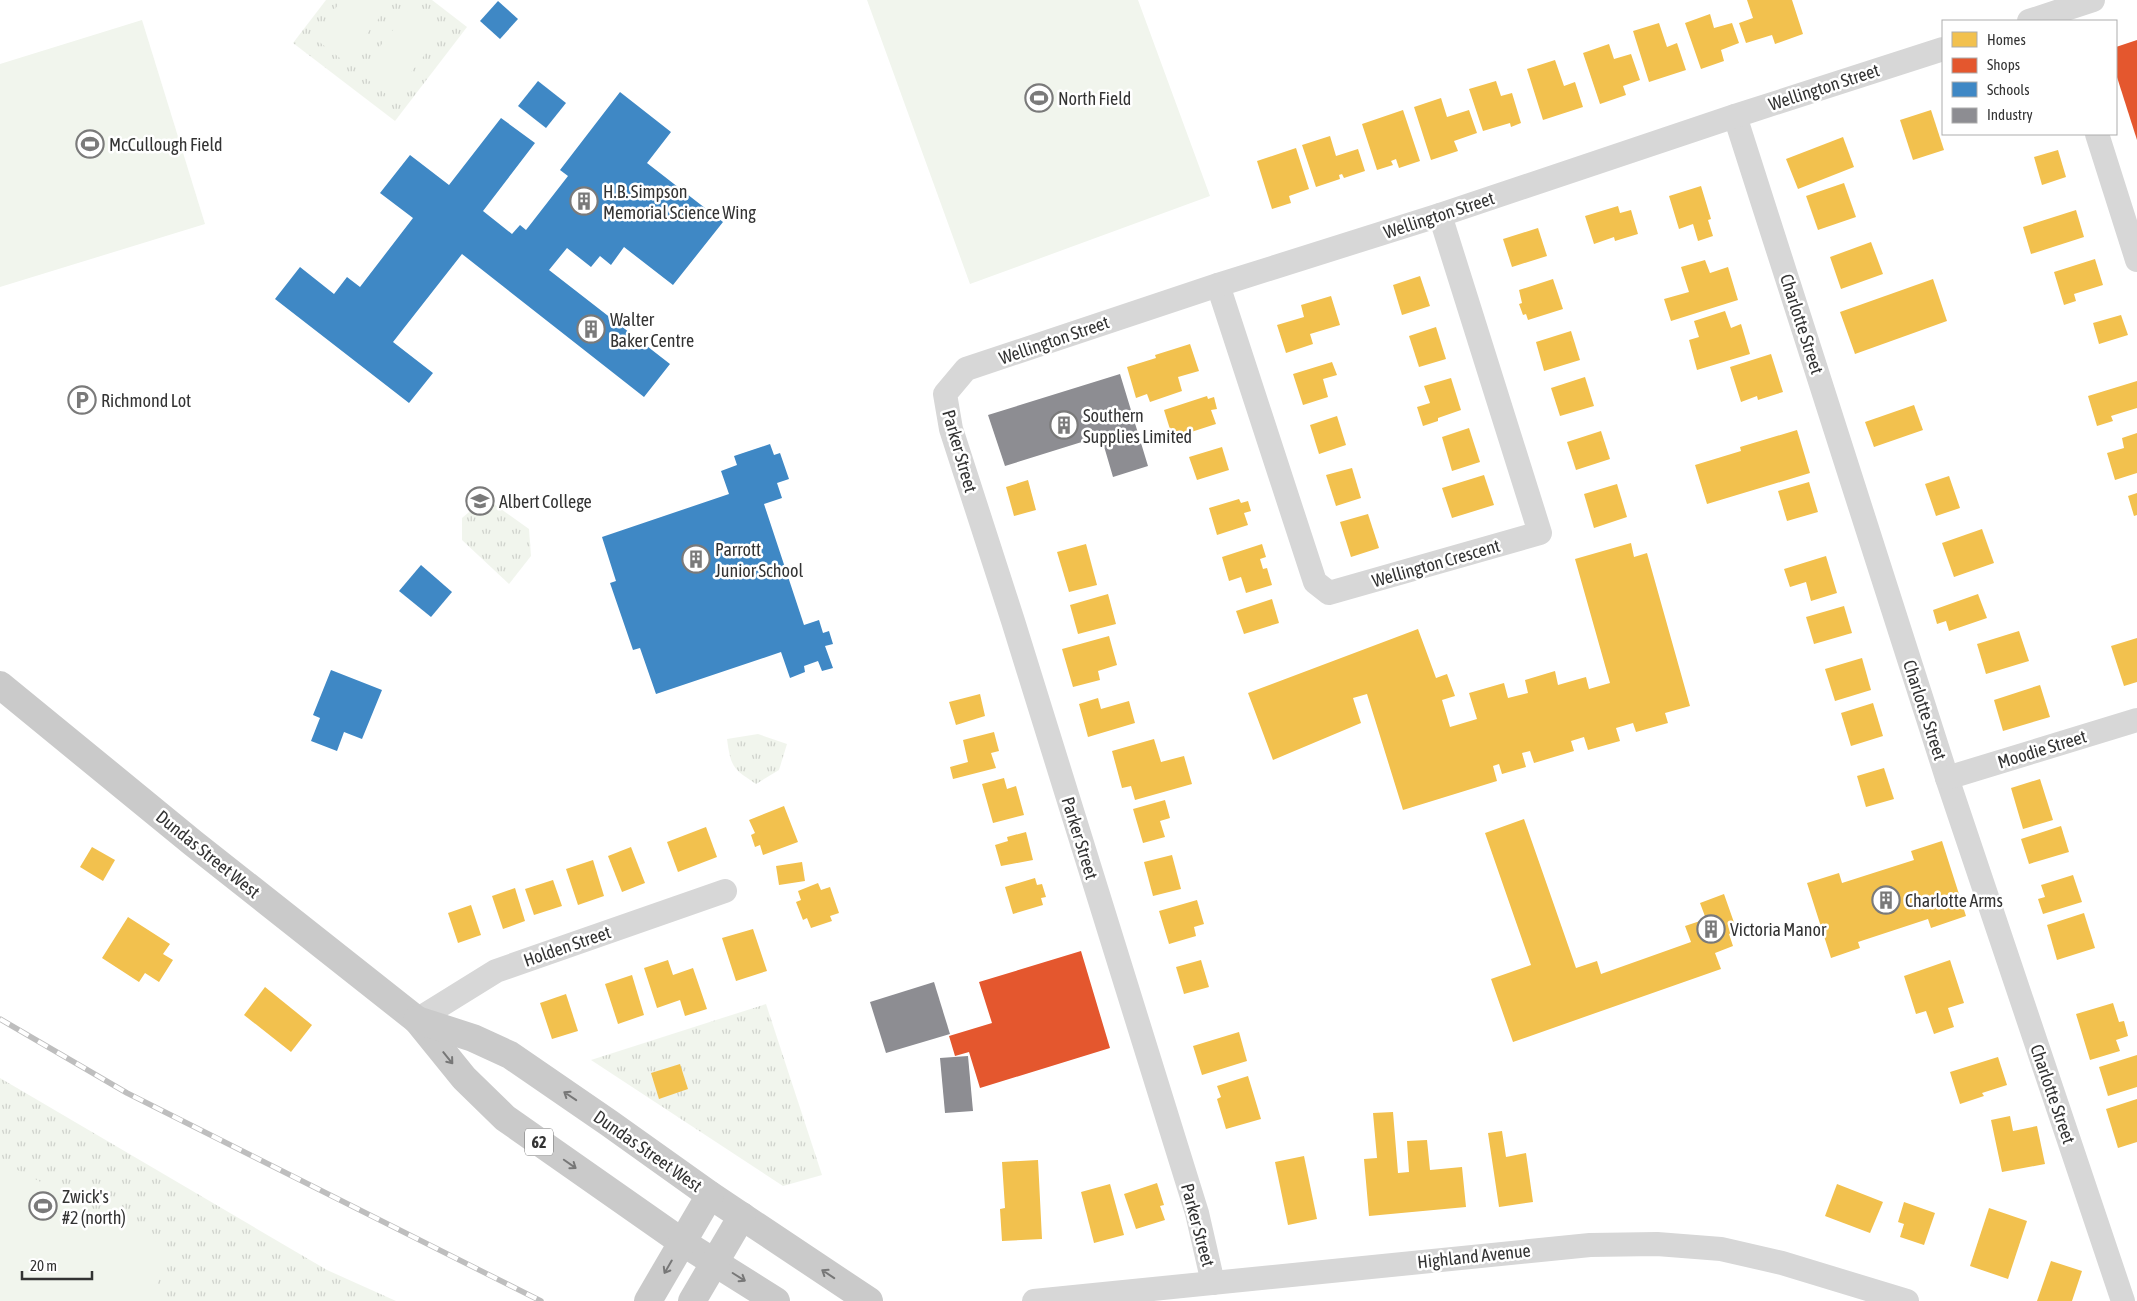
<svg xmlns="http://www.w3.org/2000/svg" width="2137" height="1301" viewBox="0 0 2137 1301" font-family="'Asap Condensed',sans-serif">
  <defs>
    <pattern id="grass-tufts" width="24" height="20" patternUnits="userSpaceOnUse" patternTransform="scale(1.25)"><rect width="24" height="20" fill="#f1f5ed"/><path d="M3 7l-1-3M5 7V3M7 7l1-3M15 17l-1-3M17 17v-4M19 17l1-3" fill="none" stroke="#cfd2cc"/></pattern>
  </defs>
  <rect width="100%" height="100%" fill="#fff"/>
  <g fill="url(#grass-tufts)">
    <polygon points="326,0 432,0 467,27 395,121 293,43"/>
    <polygon points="491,502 529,529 531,556 509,584 462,540 462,518 475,507"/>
    <path d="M 758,734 L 787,744 L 779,770 L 756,784 C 732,768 731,767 727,739 Z"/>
    <polygon points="766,1004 822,1175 783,1186 591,1060"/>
    <polygon points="0,1078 327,1270 396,1301 0,1301"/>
  </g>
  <g fill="#f1f5ed">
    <polygon points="342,0 393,0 345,62 313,37"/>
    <polygon points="867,0 1138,0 1210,196 970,284"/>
    <polygon points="411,7 443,31 391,98 359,73"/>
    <polygon points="142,20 205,224 0,287 0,64"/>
    <polygon points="0,1161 174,1251 148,1301 0,1301"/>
  </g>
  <g fill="#f2c14e">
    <polygon points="1747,0 1792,0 1803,34 1775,44 1772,35 1746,43 1739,23 1753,18"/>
    <polygon points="1710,14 1714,28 1732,23 1739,43 1721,50 1724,61 1701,69 1685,23"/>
    <polygon points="1659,23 1667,47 1677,43 1686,70 1649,82 1633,31"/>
    <polygon points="1609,44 1614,59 1631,54 1640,80 1623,86 1626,95 1600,104 1583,53"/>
    <polygon points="1555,60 1564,86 1575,82 1583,107 1543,120 1527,69"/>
    <polygon points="1496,81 1501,96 1512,93 1521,123 1511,127 1510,123 1483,131 1469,89"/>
    <polygon points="1441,98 1447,117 1469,110 1477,133 1454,141 1458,151 1431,160 1414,107"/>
    <polygon points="1403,110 1420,161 1399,168 1396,159 1391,161 1393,165 1377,170 1362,124"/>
    <polygon points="1931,110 1944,150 1913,160 1900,120"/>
    <polygon points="1330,136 1336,156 1358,149 1365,171 1344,178 1342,174 1339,175 1340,179 1316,187 1302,145"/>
    <polygon points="1843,137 1854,167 1798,189 1786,159"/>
    <polygon points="1296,148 1309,189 1289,196 1291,203 1272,209 1257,161"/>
    <polygon points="2058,150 2066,177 2042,185 2034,157"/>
    <polygon points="1844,183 1856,217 1818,230 1806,196"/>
    <polygon points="1701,186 1711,219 1708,220 1713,236 1698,241 1693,224 1679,229 1669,196"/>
    <polygon points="1618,206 1620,213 1631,210 1638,234 1615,241 1614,237 1594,244 1585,216"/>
    <polygon points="2076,210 2084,237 2031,254 2023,227"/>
    <polygon points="1538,228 1547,256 1512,267 1503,239"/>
    <polygon points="1871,242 1883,274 1841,289 1830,257"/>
    <polygon points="2095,259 2103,285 2074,294 2076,301 2064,305 2054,272"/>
    <polygon points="1705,260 1710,273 1728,267 1738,300 1671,321 1664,299 1689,292 1681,267"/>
    <polygon points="1420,276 1430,306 1402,315 1393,285"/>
    <polygon points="1553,279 1563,309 1528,320 1526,314 1523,315 1519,304 1522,303 1519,290"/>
    <polygon points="1933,279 1947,321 1855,354 1840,312"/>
    <polygon points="1331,296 1340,325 1310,334 1313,344 1286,353 1277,325 1304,317 1301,305"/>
    <polygon points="1725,311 1731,328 1741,324 1750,354 1697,370 1689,340 1699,337 1694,321"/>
    <polygon points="2121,315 2128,335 2099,344 2093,323"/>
    <polygon points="1436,327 1446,359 1419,367 1409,336"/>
    <polygon points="1571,331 1580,360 1544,371 1536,342"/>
    <polygon points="1190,344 1199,371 1178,377 1182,391 1150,402 1147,394 1136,398 1127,367 1156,358 1155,355"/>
    <polygon points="1771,354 1783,392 1758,400 1757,396 1741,402 1730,367"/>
    <polygon points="1332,362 1337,375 1323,379 1328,397 1303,405 1293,374"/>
    <polygon points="1585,377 1594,406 1560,416 1551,388"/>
    <polygon points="1451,378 1461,410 1438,418 1438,421 1423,426 1417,407 1430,403 1424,386"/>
    <polygon points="2137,381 2137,408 2111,416 2113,421 2097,426 2088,396"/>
    <polygon points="1207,396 1208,399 1214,397 1217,409 1211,410 1216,424 1185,434 1187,438 1174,442 1164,410"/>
    <polygon points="1914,405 1923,430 1874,447 1865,422"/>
    <polygon points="1337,416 1346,445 1319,454 1310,425"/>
    <polygon points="1469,428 1480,462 1452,471 1442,437"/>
    <polygon points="1797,430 1810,473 1707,504 1695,465 1741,451 1740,447"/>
    <polygon points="1601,431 1610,459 1576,470 1567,442"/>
    <polygon points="2137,433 2137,473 2115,480 2107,453 2124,448 2122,438"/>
    <polygon points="1222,447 1229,470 1197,480 1189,457"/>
    <polygon points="1352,468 1361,498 1336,506 1326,475"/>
    <polygon points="1484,475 1494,505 1452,518 1442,488"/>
    <polygon points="1949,476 1960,508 1936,516 1925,484"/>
    <polygon points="1028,480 1036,510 1014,516 1006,487"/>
    <polygon points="1809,482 1818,512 1787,521 1778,491"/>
    <polygon points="1617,484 1627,517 1594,528 1584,494"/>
    <polygon points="2137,493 2137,515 2134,516 2128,496"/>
    <polygon points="1239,499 1241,503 1248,501 1251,511 1244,513 1248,525 1217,535 1209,508"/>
    <polygon points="1368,514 1379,548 1351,557 1340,522"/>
    <polygon points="1982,529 1994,563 1954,577 1942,543"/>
    <polygon points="1631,543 1634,557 1647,553 1690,706 1665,713 1668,723 1636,732 1633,723 1616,728 1620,741 1588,750 1584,737 1571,741 1574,751 1534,763 1530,751 1522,753 1526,767 1502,774 1499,764 1493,766 1497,781 1403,810 1367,694 1353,698 1361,723 1273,760 1248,693 1418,629 1436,678 1447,674 1455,696 1442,700 1450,727 1477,719 1469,693 1504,683 1508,698 1528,693 1525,680 1555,671 1558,685 1586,677 1589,689 1610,683 1575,559"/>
    <polygon points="1086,544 1097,585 1069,592 1057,552"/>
    <polygon points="1262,544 1266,557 1260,559 1263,569 1267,568 1272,585 1246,593 1241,577 1229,581 1222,557"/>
    <polygon points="1826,556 1837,593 1811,601 1806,582 1790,587 1784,569"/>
    <polygon points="1108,594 1116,624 1078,634 1070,605"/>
    <polygon points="1978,594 1987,618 1949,631 1946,621 1937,624 1933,610"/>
    <polygon points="1272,599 1279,623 1244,634 1236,611"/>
    <polygon points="1844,606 1852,633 1814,644 1806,617"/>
    <polygon points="2019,631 2029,661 1986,674 1977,644"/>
    <polygon points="1109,636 1117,665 1098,671 1100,680 1073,687 1062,649"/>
    <polygon points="2137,638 2137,682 2124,686 2111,646"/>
    <polygon points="1862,658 1871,690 1835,701 1825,669"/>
    <polygon points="2040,685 2050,717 2003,731 1994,700"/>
    <polygon points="980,694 985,716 956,725 949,702"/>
    <polygon points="1098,698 1101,709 1129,701 1135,723 1088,737 1079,704"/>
    <polygon points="1873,703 1883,736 1851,746 1841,713"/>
    <polygon points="994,732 999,751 991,753 996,768 953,779 950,767 968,762 963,740"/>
    <polygon points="1154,739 1161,762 1184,756 1192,784 1135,800 1131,786 1122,788 1112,751"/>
    <polygon points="1884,768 1894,799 1866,807 1857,776"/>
    <polygon points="1004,778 1007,789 1016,786 1024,815 993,823 982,784"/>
    <polygon points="2040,779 2053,820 2023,829 2011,788"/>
    <polygon points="1165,800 1170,818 1160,821 1165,837 1143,843 1133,809"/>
    <polygon points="784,806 798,842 763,855 760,845 755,847 751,835 755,833 749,820"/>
    <polygon points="1524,819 1576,968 1597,961 1601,974 1691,942 1685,926 1706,919 1700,903 1724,894 1737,931 1729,934 1733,946 1715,953 1721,969 1513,1042 1491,979 1531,965 1485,833"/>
    <polygon points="2061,826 2069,852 2029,864 2021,839"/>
    <polygon points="706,827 717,857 678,872 667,842"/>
    <polygon points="1026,832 1033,860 1001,866 995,845 1008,841 1007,837"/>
    <polygon points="1942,841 1966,916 1931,928 1928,919 1858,942 1860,948 1831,958 1807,883 1839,873 1842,883 1914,860 1911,851"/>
    <polygon points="92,847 115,860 103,881 80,867"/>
    <polygon points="631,847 645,883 622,892 608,856"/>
    <polygon points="1172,855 1181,889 1153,896 1144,862"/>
    <polygon points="593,860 604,896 578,905 566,869"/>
    <polygon points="802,862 805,881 779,885 776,866"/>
    <polygon points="2073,875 2082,902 2043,914 2038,899 2045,897 2041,885"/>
    <polygon points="1035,878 1037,885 1042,884 1046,897 1041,898 1043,905 1013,914 1005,887"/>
    <polygon points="553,880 562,906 534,915 525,889"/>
    <polygon points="818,883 821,890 830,887 839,913 830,916 832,921 811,928 807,918 803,920 796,902 801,900 798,891"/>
    <polygon points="515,888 525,921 503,929 492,896"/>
    <polygon points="1197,900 1204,924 1194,927 1196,936 1169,944 1159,911"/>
    <polygon points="471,905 481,935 458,943 448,913"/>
    <polygon points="2084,913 2095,948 2057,960 2047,925"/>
    <polygon points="128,917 170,944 163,954 173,960 159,982 145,973 139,982 102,958"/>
    <polygon points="753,929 767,971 736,981 722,938"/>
    <polygon points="668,960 673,975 693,968 707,1009 685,1016 680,1000 657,1008 644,968"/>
    <polygon points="1201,960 1209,987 1184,994 1176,967"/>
    <polygon points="1950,960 1964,1003 1948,1008 1954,1027 1934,1034 1926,1011 1916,1014 1904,976"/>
    <polygon points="632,975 644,1015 618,1024 605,984"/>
    <polygon points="265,987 312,1025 291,1052 244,1015"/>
    <polygon points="566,994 578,1031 552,1039 540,1003"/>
    <polygon points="2113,1003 2119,1022 2124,1021 2128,1036 2116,1040 2120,1051 2090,1060 2076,1014"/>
    <polygon points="1239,1032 1247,1061 1202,1075 1193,1046"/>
    <polygon points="2137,1055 2137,1087 2108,1096 2099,1067"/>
    <polygon points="1998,1057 2007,1085 1982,1093 1984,1096 1960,1104 1950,1072"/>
    <polygon points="680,1064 688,1089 659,1099 651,1073"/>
    <polygon points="1248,1076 1261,1119 1226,1129 1217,1099 1221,1097 1217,1086"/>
    <polygon points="2137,1099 2137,1142 2118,1148 2106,1109"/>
    <polygon points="1393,1112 1398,1173 1409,1172 1407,1141 1427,1140 1430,1170 1462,1167 1466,1207 1369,1216 1364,1159 1377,1158 1373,1113"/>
    <polygon points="2010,1116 2013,1131 2037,1126 2045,1164 2002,1172 1991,1120"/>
    <polygon points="1502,1131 1506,1157 1526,1153 1533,1202 1499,1207 1488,1133"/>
    <polygon points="1304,1156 1317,1219 1288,1225 1275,1162"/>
    <polygon points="1038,1160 1042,1239 1002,1241 1000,1209 1005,1208 1002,1162"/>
    <polygon points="1157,1183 1164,1205 1160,1206 1165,1220 1136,1229 1124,1194"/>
    <polygon points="1110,1184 1124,1235 1094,1243 1081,1192"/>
    <polygon points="1837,1184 1883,1202 1870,1233 1825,1216"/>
    <polygon points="1904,1202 1935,1213 1924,1245 1900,1237 1904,1224 1898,1222"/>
    <polygon points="1989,1208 2027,1221 2008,1279 1970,1266"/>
    <polygon points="2051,1261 2082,1271 2072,1301 2037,1301"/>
  </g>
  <g fill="#e4572e">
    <polygon points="2137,40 2137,140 2116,74 2116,47"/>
    <polygon points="1081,951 1110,1048 980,1088 969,1052 955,1056 949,1036 992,1023 979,982"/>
  </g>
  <g fill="#3f88c5">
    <polygon points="498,1 518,19 500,39 480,21"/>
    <polygon points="538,81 566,103 546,128 518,106"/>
    <polygon points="620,92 671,132 647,163 723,222 673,285 624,247 611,265 600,256 591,267 567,248 549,270 670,364 644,397 462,254 393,342 433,373 409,403 275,299 300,267 334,294 347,277 360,287 413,218 380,193 410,155 449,185 501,118 535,143 483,211 512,234 520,225 526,230 568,176 560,170"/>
    <polygon points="770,444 774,455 780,453 789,479 777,483 782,498 764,504 804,625 819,620 823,633 829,631 833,644 825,646 833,668 822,671 818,661 804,666 805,672 790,678 781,652 656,694 640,648 633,650 610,583 616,581 602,537 729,494 721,471 737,465 734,456"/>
    <polygon points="421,565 452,592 431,617 399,591"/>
    <polygon points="331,670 382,690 362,739 344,732 337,751 311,741 320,718 313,715"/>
  </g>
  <g fill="#8d8d92">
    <polygon points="1120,374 1148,466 1113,477 1101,436 1005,466 988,415"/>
    <polygon points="934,982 950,1034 886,1053 870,1002"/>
    <polygon points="968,1056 973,1111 945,1113 940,1058"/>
  </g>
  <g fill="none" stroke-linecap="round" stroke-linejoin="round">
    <g stroke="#d7d7d7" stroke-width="24">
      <polyline points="2029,21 2093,0"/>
      <polyline points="1735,116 1947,778 2123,1301"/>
      <polyline points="2097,134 2137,260"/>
      <polyline points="1218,285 1315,582 1329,593 1540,533 1440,215"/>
      <polyline points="1947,778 2137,720"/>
      <polyline points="417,1020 496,971 725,891"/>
      <polyline points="1213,1283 1197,1213 1013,621 951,429 945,394 966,369 1218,285 1440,215 1735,116 1943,49"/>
      <polyline points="1034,1301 1590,1245 1657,1244 1721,1249 1782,1263 1907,1301"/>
    </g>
    <g stroke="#cacaca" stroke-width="28">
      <polyline points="0,685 193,843 417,1020 464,1078 505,1118 682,1242 776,1301"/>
      <polyline points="417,1020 473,1038 510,1055 609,1123 710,1195 869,1301"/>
      <polyline points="648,1301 710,1195"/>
      <polyline points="692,1301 742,1216"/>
    </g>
    <g stroke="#bebebe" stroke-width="5.5">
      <polyline id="rail" points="0,1019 127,1093 541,1301"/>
    </g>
    <use href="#rail" stroke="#fff" stroke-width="4" stroke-dasharray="11" stroke-linecap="butt"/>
  </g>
  <defs><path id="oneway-shaft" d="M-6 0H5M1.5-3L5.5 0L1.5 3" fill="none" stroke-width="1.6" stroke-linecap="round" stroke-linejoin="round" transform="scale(1.25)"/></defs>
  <g stroke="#777">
    <use href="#oneway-shaft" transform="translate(448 1058) rotate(51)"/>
    <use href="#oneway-shaft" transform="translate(570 1096) rotate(-146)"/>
    <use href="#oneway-shaft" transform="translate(570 1164) rotate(35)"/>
    <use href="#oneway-shaft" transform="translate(668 1267) rotate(120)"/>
    <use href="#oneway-shaft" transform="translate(828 1274) rotate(-146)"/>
    <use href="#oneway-shaft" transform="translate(739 1277) rotate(32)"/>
  </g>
  <defs>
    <g id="stadium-ring" transform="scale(1.4375)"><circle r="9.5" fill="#fff" stroke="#7a7a7a" stroke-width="1.5"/><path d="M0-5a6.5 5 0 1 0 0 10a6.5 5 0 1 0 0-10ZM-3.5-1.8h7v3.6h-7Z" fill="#7a7a7a"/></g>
    <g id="building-ring" transform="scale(1.4375)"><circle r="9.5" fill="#fff" stroke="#7a7a7a" stroke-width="1.5"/><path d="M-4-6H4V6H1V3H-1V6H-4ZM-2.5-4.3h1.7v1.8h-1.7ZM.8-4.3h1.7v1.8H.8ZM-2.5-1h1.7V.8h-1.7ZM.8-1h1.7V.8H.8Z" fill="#7a7a7a"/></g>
    <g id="parking-ring" transform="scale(1.4375)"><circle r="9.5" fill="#fff" stroke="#7a7a7a" stroke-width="1.5"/><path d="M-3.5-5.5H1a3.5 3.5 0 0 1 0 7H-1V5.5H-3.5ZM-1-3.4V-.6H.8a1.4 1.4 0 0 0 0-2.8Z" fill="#7a7a7a"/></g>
    <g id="school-ring" transform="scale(1.4375)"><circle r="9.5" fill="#fff" stroke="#7a7a7a" stroke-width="1.5"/><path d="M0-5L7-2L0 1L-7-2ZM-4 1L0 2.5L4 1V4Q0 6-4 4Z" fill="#7a7a7a"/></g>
  </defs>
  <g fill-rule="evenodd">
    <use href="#stadium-ring" x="1039" y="98"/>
    <use href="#stadium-ring" x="90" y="144"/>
    <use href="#building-ring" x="584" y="201"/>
    <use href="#building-ring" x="591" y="329"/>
    <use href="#parking-ring" x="82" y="400"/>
    <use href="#building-ring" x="1064" y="425"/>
    <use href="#school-ring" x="480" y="501"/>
    <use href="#building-ring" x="696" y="559"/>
    <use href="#building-ring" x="1886" y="900"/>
    <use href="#building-ring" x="1711" y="929"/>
    <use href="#stadium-ring" x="43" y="1206"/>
  </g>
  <g text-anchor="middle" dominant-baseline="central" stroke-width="5" stroke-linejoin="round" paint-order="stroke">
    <rect fill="#fff" stroke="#707070" stroke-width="1" x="525" y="1128.5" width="28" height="27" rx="4"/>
    <g font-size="16" font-weight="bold" fill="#333">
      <text x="539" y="1142">62</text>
    </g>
    <g font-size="18" fill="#333" stroke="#fff">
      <text transform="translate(1824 87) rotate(-18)">Wellington Street</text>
      <text transform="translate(1439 215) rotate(-18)">Wellington Street</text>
      <text transform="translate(1802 324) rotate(72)">Charlotte Street</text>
      <text transform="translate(1054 340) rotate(-19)">Wellington Street</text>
      <text transform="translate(960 451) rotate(74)">Parker Street</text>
      <text transform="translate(1436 563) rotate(-16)">Wellington Crescent</text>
      <text transform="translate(1925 710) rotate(72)">Charlotte Street</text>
      <text transform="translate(2042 749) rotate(-17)">Moodie Street</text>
      <text transform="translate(1080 838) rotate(73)">Parker Street</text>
      <text transform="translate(208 854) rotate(39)">Dundas Street West</text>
      <text transform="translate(567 946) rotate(-19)">Holden Street</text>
      <text transform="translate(2053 1094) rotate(71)">Charlotte Street</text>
      <text transform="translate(648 1151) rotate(35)">Dundas Street West</text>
      <text transform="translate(1198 1225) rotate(75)">Parker Street</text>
      <text transform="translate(1474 1256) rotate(-6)">Highland Avenue</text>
    </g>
    <g font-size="18" fill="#333" stroke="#fff" text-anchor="start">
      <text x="1058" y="98">North Field</text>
      <text x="109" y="144">McCullough Field</text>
      <text x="603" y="191">H.B. Simpson<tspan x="603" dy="21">Memorial Science Wing</tspan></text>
      <text x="610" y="319">Walter<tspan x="610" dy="21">Baker Centre</tspan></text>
      <text x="101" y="400">Richmond Lot</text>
      <text x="1083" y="415">Southern<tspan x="1083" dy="21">Supplies Limited</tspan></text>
      <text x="499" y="501">Albert College</text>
      <text x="715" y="549">Parrott<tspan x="715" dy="21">Junior School</tspan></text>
      <text x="1905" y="900">Charlotte Arms</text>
      <text x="1730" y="929">Victoria Manor</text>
      <text x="62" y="1196">Zwick's<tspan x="62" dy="21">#2 (north)</tspan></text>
    </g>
  </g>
  <rect x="1942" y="20" width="175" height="115" fill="#ffffff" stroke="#adadad"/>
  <rect x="1952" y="32" width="25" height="15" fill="#f2c14e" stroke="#adadad"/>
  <text x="1987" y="45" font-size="15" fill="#333333">Homes</text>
  <rect x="1952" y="58" width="25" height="15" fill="#e4572e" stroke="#adadad"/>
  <text x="1987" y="70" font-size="15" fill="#333333">Shops</text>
  <rect x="1952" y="82" width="25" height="15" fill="#3f88c5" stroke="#adadad"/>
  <text x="1987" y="95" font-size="15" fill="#333333">Schools</text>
  <rect x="1952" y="108" width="25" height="15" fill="#8d8d92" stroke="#adadad"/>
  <text x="1987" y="120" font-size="15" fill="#333333">Industry</text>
  <path d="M22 1271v8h70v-8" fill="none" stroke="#333333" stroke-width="2.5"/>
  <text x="30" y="1271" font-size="15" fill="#333333" stroke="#ffffff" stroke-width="4" paint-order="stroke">20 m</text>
</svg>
